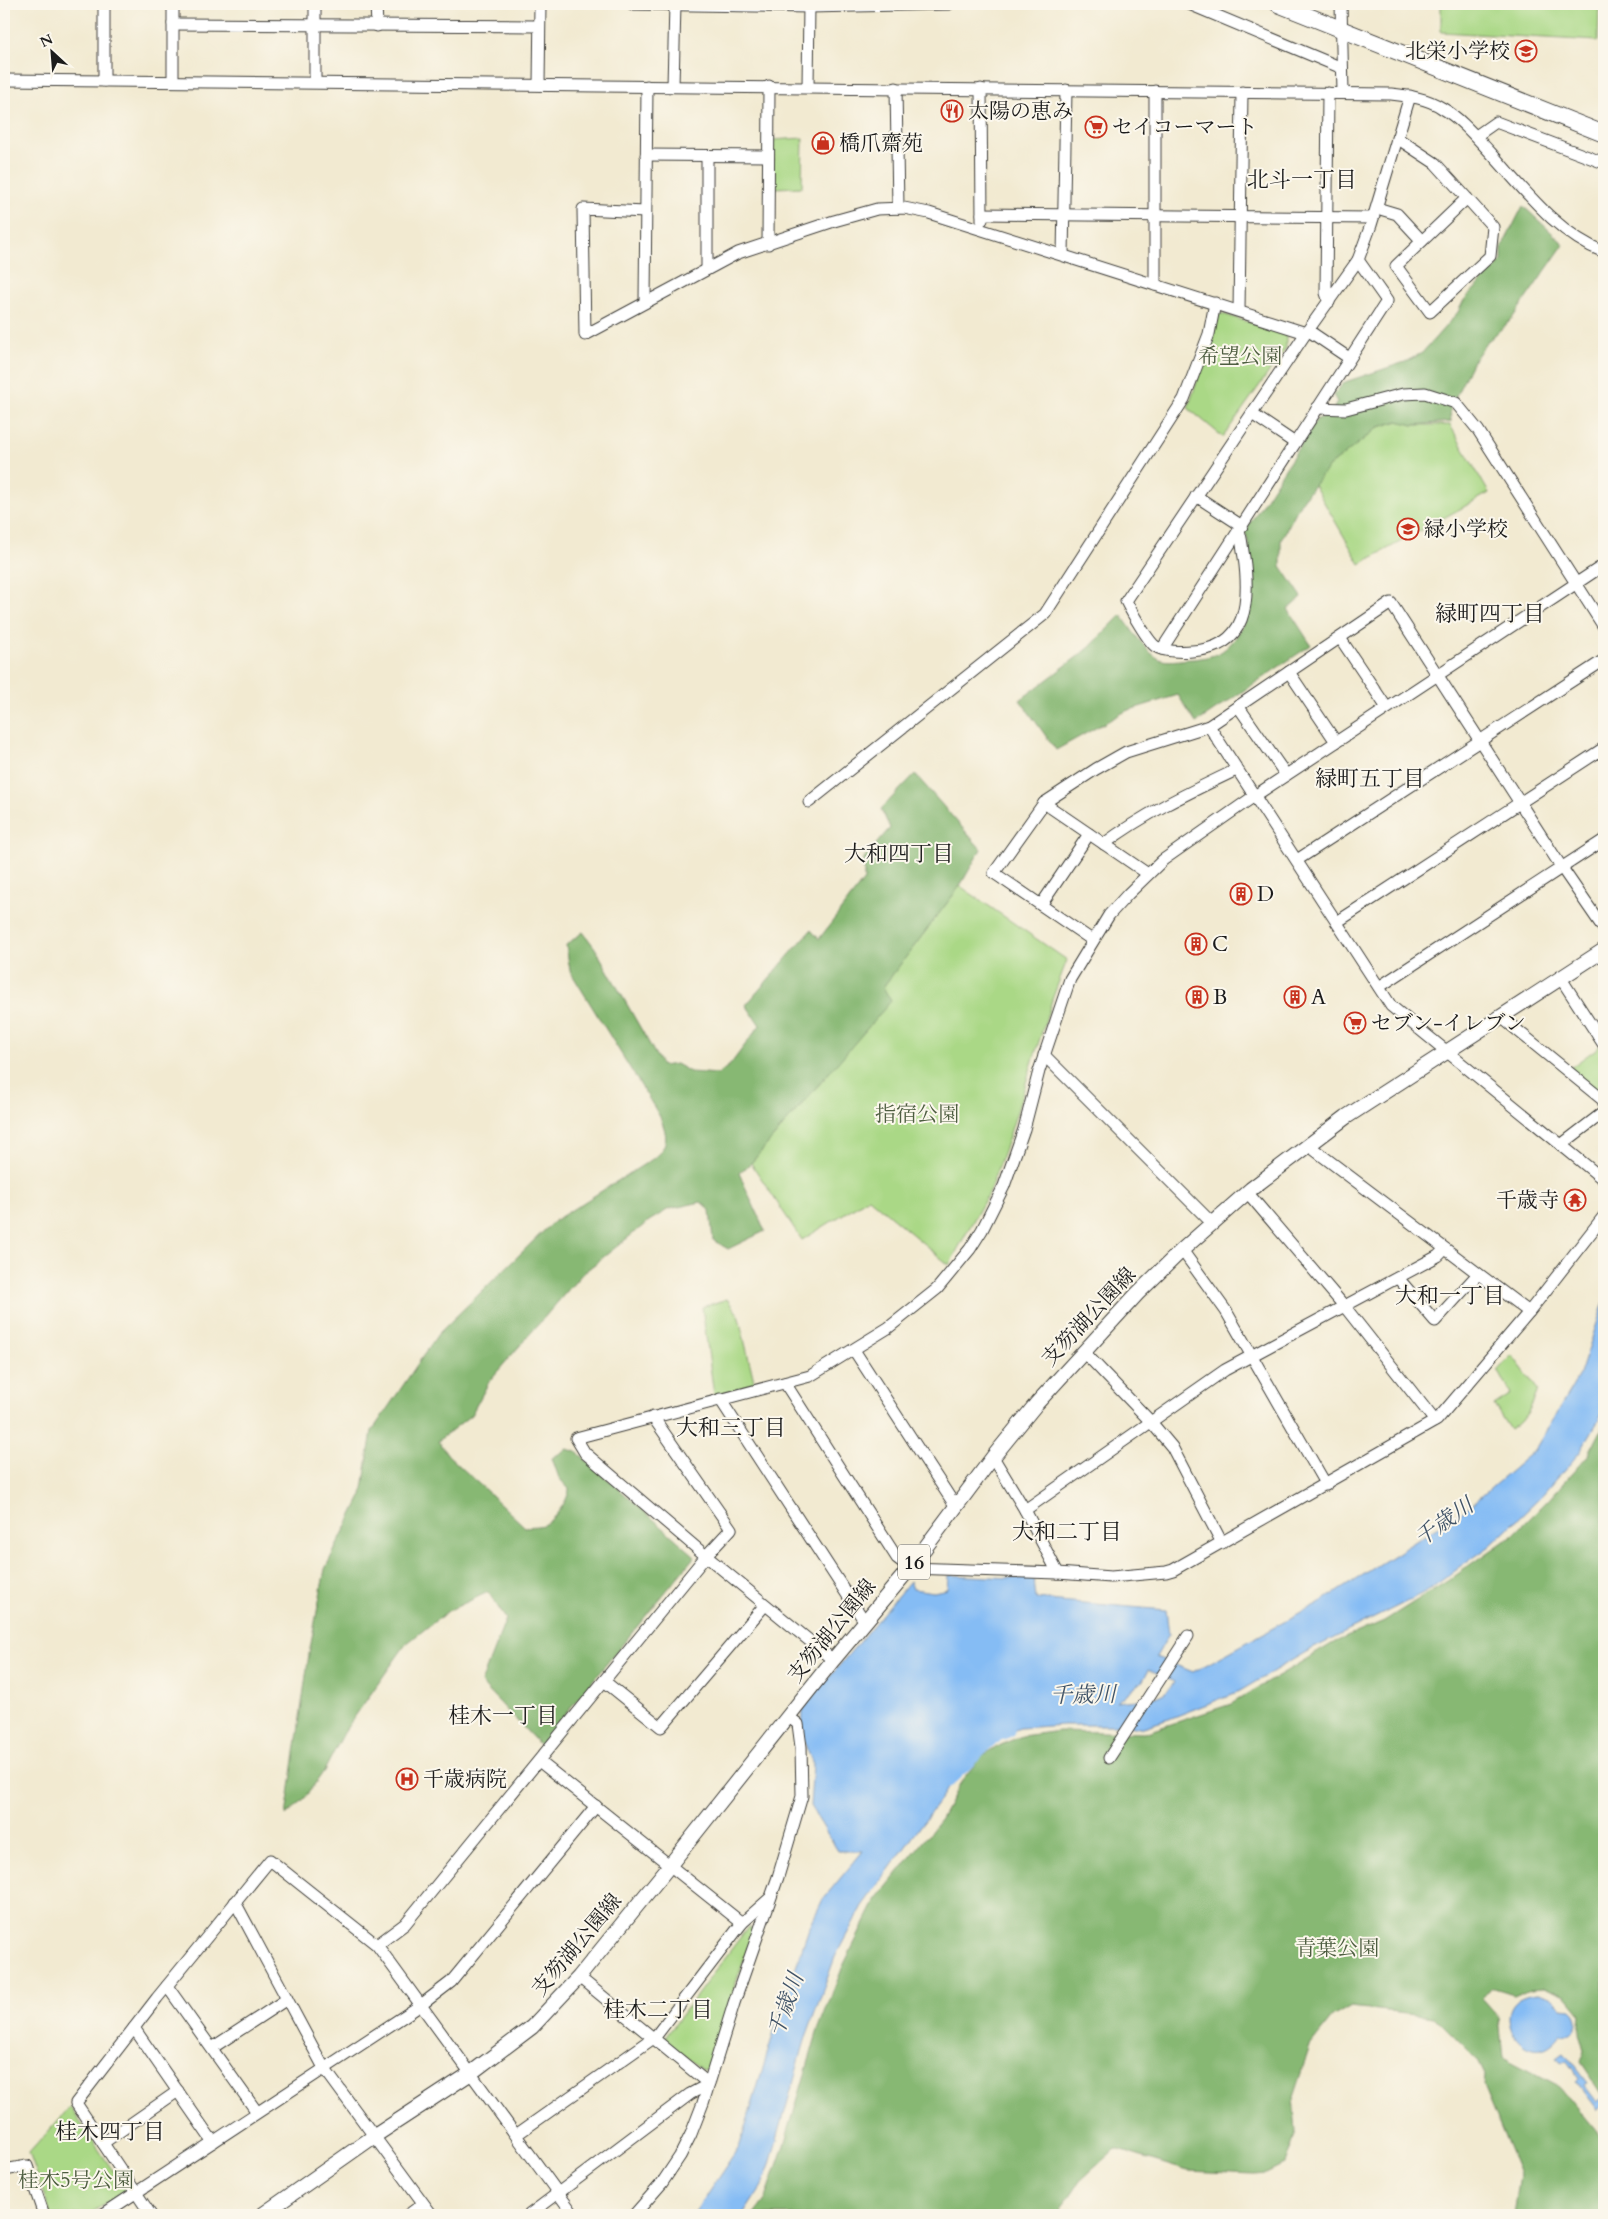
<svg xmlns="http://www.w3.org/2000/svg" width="1608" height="2219" viewBox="0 0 1608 2219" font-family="Cardo,'Noto Serif JP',serif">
  <rect width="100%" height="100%" fill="#fbf7ec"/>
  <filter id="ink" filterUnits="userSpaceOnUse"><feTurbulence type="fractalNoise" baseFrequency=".02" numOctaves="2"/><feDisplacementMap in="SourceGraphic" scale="10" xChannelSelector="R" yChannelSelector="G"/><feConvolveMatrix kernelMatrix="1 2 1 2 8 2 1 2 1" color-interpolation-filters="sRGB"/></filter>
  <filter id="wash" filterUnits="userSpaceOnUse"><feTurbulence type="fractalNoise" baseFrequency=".0096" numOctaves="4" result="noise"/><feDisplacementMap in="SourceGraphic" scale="20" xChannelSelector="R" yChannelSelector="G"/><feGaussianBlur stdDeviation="1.12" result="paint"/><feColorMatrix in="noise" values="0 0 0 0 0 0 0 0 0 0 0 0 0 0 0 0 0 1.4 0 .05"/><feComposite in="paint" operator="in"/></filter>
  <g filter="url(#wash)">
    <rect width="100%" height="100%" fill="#f2ead1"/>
    <g fill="#aad886" stroke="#637a51">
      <polygon points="1441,4 1599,4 1598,41 1441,32"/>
      <polygon points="803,138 802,187 772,188 772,140"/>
      <polygon points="1220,313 1286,334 1286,348 1223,437 1188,408"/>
      <polygon points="1399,421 1413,425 1450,425 1489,493 1360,564 1314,485 1328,467 1379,427"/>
      <polygon points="960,886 1067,960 1053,997 1008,1140 989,1192 949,1265 869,1198 802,1240 751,1163 829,1073 883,987"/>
      <polygon points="1600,1046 1604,1052 1604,1098 1570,1068"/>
      <polygon points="727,1299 738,1314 755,1385 714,1395 702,1307"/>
      <path d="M 1512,1355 L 1538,1390 C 1532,1407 1525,1420 1510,1430 L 1494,1405 L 1511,1394 L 1498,1370 Z"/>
      <polygon points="748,1927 754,1929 707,2069 702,2070 664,2039"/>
      <polygon points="70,2107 126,2190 88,2215 51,2215 29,2153"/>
    </g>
    <g fill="#87b873" stroke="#526a48">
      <path d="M 1523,206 L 1564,244 L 1511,320 L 1486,343 L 1472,363 L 1450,408 L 1451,422 L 1413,425 L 1398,421 L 1379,427 L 1328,467 L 1301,502 L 1281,540 L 1281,566 L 1302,597 L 1288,609 L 1311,645 L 1196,723 L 1178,695 L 1126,711 L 1056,750 L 1020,700 L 1089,648 L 1121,615 C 1131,628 1147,655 1162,660 C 1171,662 1184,659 1193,659 C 1203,658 1217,656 1225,649 C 1256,624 1256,566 1245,531 L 1317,419 L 1330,416 L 1337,402 L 1333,395 L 1345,382 L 1405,362 L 1422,353 L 1458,312 L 1464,300 L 1502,261 L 1502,247 Z"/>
      <path d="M 915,774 L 981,849 L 960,886 L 883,987 L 891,1001 L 751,1163 L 739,1173 L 765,1231 L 728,1249 L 713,1240 L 710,1210 L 701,1202 L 669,1209 L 649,1221 L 582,1274 L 490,1380 L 471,1415 L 438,1441 L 448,1455 L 525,1527 C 530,1526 539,1527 545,1524 C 555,1519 569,1499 569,1489 L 559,1478 L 552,1458 L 567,1449 L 577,1452 L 695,1556 L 540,1745 L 481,1683 L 506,1619 L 488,1592 L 448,1611 L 406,1644 L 346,1729 L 324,1771 L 304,1799 L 286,1816 L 309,1654 L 325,1569 L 362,1495 L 372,1431 L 438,1334 L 554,1221 L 651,1160 C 670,1146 668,1135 659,1115 L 570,971 L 566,945 L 583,932 L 595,948 L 662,1066 L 676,1064 L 690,1072 L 718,1074 L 730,1065 L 760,1025 L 746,1005 L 811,930 L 819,939 L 864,880 L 864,858 L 890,828 L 881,809 Z"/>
      <polygon points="1604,1425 1604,2098 1580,2062 1584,2051 1579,2033 1581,2014 1566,1996 1544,1987 1530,1988 1514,1995 1491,1988 1482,1998 1499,2017 1503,2057 1559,2087 1604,2142 1604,2215 1514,2215 1520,2174 1484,2087 1485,2075 1477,2059 1434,2016 1351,2007 1332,2018 1310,2046 1293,2097 1296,2131 1285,2164 1267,2173 1253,2174 1188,2171 1115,2149 1080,2181 1057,2215 753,2215 766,2198 786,2139 817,2033 843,1966 876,1900 941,1819 962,1780 980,1758 1000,1745 1022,1736 1059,1731 1144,1733 1231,1704 1335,1642 1384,1621 1452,1578 1513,1535 1550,1498 1589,1454"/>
    </g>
    <g fill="#85bcf4" stroke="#506c88" fill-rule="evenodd">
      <path d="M 1604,1302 L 1604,1411 L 1580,1452 L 1543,1495 L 1490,1546 L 1424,1593 L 1306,1652 L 1240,1691 L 1169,1719 L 1140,1728 L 1123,1725 L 1063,1725 L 1020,1728 L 973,1746 L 940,1800 L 862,1906 L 835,1957 L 806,2037 L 771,2161 L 762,2186 L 743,2215 L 693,2215 L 740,2145 L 775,2028 L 809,1928 L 823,1899 L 863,1851 L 838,1851 L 810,1806 L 813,1764 L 802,1737 L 803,1709 L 910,1581 L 913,1589 L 934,1592 L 947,1589 L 948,1575 L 1034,1579 L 1036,1599 L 1166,1610 L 1169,1634 L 1156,1657 L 1193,1672 L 1324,1600 L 1469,1507 L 1534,1451 L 1580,1374 ZM 1149,1669 L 1174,1682 C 1164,1702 1137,1699 1117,1702 L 1142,1682 Z"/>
      <path d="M 1538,1993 L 1550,1997 L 1561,2008 L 1571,2009 C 1583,2019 1576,2035 1561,2034 C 1526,2084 1477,1997 1538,1993 Z"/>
      <polygon points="1564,2053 1587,2083 1584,2086 1596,2102 1600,2099 1604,2104 1604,2110 1601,2106 1597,2110 1576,2082 1579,2079 1566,2061 1562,2064 1557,2058"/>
    </g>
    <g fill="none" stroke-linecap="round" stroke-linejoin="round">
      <polyline stroke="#85bcf4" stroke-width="18" points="946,1779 995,1733 1006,1729"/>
    </g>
  </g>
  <g filter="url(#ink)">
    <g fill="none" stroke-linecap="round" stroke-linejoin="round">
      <g stroke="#3c3b37" stroke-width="13">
        <g id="minor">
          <polyline points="376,4 377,26"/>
          <polyline points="632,4 809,7 949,4"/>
          <polyline points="1189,4 1342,68"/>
          <polyline points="1341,4 1343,93"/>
          <polyline points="173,24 539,26"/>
          <path d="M 4,80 L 1391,94 C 1409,96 1427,98 1442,108 C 1461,119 1475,136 1490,152 C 1524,189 1556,233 1604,252"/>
          <polyline points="104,81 104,4"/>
          <polyline points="173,81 173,4"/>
          <polyline points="315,82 315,4"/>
          <polyline points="539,85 540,4"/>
          <polyline points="673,86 675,4"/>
          <polyline points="808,87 809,4"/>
          <polyline points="896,88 898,208"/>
          <polyline points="981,89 982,220"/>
          <polyline points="1328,93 1326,293 1329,302"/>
          <polyline points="1476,136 1496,122 1604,163"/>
          <polyline points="1397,138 1435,163 1493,227 1490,256 1430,312 1396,266 1467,198"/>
          <polyline points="646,155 768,156"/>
          <polyline points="707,156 707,269"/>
          <polyline points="1377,208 1397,214 1422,241"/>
          <polyline points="645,212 583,209 585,335 738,253 834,221 877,209 904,208 929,213 1306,333"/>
          <polyline points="982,214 1373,218"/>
          <polyline points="768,244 769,86"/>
          <polyline points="1063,255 1066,90"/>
          <polyline points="1155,285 1155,91"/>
          <polyline points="645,302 647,86"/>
          <polyline points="1239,311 1242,92"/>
          <polyline points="1309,331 1349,358"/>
          <polyline points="1317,408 1346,409 1403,394 1425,393 1456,403 1478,430 1604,627"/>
          <polyline points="1252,414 1295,443"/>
          <polyline points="1196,496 1242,526"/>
          <path d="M 1239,531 C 1242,539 1242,548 1244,557 C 1250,601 1248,648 1192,651 C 1182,652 1164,652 1155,646 C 1148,641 1131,611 1126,601 L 1306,333 L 1358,260 L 1371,225 L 1410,96"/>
          <polyline points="1340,638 1387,708"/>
          <polyline points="1162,649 1387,301 1358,260"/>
          <polyline points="1289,672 1336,742"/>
          <polyline points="1238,706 1286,775"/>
          <polyline points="1209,726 1391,1006 1604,1180"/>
          <polyline points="809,802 1045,614 1184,399 1209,334 1215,303"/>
          <polyline points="1044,803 1148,874"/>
          <path d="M 1104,844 C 1145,813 1190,792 1236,770"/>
          <polyline points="1297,860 1604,660"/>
          <polyline points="1041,905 1089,834"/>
          <polyline points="1337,922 1604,748"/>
          <polyline points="1092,940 994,873 1044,803 1096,769 1126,752 1209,726 1391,603 1562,868 1604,929"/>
          <polyline points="1560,977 1604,1045"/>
          <polyline points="1379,987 1604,840"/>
          <polyline points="1501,1017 1603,1100 1604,1104"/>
          <polyline points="1044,1055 1212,1223"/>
          <polyline points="1308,1145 1529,1312"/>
          <polyline points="1561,1145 1604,1112"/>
          <polyline points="1247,1192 1345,1307 1435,1421"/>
          <polyline points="1182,1250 1226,1311 1326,1485"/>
          <polyline points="1398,1278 1435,1321 1478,1274"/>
          <polyline points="854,1350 956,1507"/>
          <polyline points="1083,1351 1151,1422 1172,1447 1222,1543"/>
          <polyline points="785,1383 897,1558 910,1568 1058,1573 1111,1577 1166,1572 1173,1570 1437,1420 1529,1312 1604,1216"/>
          <polyline points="720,1399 865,1622"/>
          <polyline points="993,1457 1025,1510 1058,1573"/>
          <polyline points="1025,1510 1225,1370 1438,1256 1445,1249"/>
          <polyline points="833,1660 706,1556 585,1453 576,1438 810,1376 888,1328 937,1289 970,1249 982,1230 1004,1186 1024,1129 1039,1071 1070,979 1109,915 1128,894 1163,860 1253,797 1604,565"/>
          <polyline points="604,1681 661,1727 765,1605"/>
          <polyline points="1109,1758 1188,1636"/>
          <polyline points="539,1761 742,1923"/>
          <polyline points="235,1902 324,2068 432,2215"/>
          <polyline points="377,1945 405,1924 706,1556 731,1529 653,1417"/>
          <polyline points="167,1986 257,2112"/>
          <polyline points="134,2028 213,2142"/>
          <polyline points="212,2048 287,1999"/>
          <polyline points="516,2135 655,2037 742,1923 769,1899"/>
          <polyline points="103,2143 178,2091"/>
          <polyline points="4,2170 27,2166 44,2215"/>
          <polyline points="102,2215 421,2005 451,1982 596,1806"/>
          <polyline points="151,2215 76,2103 157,1998 270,1860 377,1945 574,2215"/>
          <polyline points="408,2215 423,2204"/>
          <polyline points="529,2215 690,2094 709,2084 579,1977"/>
          <polyline points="634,2215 662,2183 680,2156 691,2134 703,2103 734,2003 778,1877 802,1796 801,1747 798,1724 789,1717"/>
        </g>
      </g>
      <g stroke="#3c3b37" stroke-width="16">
        <polyline id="major" points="262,2215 373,2137 471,2073 532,2027 579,1977 670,1865 833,1660 910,1568 993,1457 1037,1403 1137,1294 1182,1250 1251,1189 1346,1117 1604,950"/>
      </g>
      <g stroke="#3c3b37" stroke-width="18">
        <polyline id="highway" points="1278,4 1604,134"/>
      </g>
      <use href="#minor" stroke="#fff" stroke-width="11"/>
      <use href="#major" stroke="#fff" stroke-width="14"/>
      <use href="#highway" stroke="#fff" stroke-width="16"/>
    </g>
  </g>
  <defs>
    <g id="school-ring" transform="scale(1.125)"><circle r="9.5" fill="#fbf7ec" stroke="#c8321e" stroke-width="1.5"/><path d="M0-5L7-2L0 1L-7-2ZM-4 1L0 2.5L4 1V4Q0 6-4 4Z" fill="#c8321e"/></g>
    <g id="restaurant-ring" transform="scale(1.125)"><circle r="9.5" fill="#fbf7ec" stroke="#c8321e" stroke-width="1.5"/><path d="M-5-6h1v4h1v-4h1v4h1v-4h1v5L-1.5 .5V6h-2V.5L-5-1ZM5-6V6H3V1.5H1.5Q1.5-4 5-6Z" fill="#c8321e"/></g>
    <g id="supermarket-ring" transform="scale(1.125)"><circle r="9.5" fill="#fbf7ec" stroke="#c8321e" stroke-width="1.5"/><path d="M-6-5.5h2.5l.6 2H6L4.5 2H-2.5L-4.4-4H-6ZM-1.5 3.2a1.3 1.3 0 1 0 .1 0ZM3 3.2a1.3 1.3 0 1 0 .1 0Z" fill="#c8321e"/></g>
    <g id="shop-ring" transform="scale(1.125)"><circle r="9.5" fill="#fbf7ec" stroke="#c8321e" stroke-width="1.5"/><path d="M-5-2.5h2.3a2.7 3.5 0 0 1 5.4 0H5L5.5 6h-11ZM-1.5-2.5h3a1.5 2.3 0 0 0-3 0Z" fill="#c8321e"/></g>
    <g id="building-ring" transform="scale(1.125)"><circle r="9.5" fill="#fbf7ec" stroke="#c8321e" stroke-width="1.5"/><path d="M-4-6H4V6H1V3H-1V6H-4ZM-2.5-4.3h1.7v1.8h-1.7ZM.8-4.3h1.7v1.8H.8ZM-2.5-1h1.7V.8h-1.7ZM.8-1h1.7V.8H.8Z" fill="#c8321e"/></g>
    <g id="temple-ring" transform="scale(1.125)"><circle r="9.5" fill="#fbf7ec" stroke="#c8321e" stroke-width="1.5"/><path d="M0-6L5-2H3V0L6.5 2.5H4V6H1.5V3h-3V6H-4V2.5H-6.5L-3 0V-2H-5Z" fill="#c8321e"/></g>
    <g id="hospital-ring" transform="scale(1.125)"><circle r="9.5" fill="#fbf7ec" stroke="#c8321e" stroke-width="1.5"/><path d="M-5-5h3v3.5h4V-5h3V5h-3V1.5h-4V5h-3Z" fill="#c8321e"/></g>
  </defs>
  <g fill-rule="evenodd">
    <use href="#school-ring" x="1526" y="51"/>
    <use href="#restaurant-ring" x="952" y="111"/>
    <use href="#supermarket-ring" x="1096" y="127"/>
    <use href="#shop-ring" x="823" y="143"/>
    <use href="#school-ring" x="1408" y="529"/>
    <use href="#building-ring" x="1241" y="894"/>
    <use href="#building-ring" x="1196" y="944"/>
    <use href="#building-ring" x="1197" y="997"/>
    <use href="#building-ring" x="1295" y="997"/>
    <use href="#supermarket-ring" x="1355" y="1023"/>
    <use href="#temple-ring" x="1575" y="1200"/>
    <use href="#hospital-ring" x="407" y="1779"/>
  </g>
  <g text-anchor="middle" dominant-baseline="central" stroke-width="4" stroke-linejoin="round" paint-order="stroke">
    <rect fill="#fbf7ec" stroke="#5f5e5a" stroke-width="1" x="898" y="1544.5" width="32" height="35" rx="4"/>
    <g font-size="20" font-weight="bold" fill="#1c1c1c">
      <text x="914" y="1562">16</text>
    </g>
    <g font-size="21" fill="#1c1c1c" stroke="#fbf7ec" text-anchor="start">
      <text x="1510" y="51" text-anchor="end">北栄小学校</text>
      <text x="968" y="111">太陽の恵み</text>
      <text x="1112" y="127">セイコーマート</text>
      <text x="839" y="143">橋爪齋苑</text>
      <text x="1424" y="529">緑小学校</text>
      <text x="1257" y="894">D</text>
      <text x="1212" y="944">C</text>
      <text x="1213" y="997">B</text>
      <text x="1311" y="997">A</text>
      <text x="1371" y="1023">セブン-イレブン</text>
      <text x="1559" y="1200" text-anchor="end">千歳寺</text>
      <text x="423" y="1779">千歳病院</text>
    </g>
    <g font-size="21" fill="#4e5e41" stroke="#fbf7ec">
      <text x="1240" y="356">希望公園</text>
      <text x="917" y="1114">指宿公園</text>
      <text x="1337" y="1948">青葉公園</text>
      <text x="76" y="2180">桂木5号公園</text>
    </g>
    <g font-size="21" fill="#1c1c1c" stroke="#fbf7ec">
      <text transform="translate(1089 1317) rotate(-47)">支笏湖公園線</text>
      <text transform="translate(832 1631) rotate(-51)">支笏湖公園線</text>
      <text transform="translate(577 1945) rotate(-50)">支笏湖公園線</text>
    </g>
    <g font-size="22" fill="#1c1c1c" stroke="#fbf7ec">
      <text x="1302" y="180">北斗一丁目</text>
      <text x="1490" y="614">緑町四丁目</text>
      <text x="1370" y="779">緑町五丁目</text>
      <text x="899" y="854">大和四丁目</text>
      <text x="1450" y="1296">大和一丁目</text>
      <text x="731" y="1428">大和三丁目</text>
      <text x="1067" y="1532">大和二丁目</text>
      <text x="503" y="1716">桂木一丁目</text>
      <text x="658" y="2010">桂木二丁目</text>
      <text x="110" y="2132">桂木四丁目</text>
    </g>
    <g font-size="22" font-style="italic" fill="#415468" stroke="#fbf7ec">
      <text transform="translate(1444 1522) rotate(-35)">千歳川</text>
      <text transform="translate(1083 1695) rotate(-1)">千歳川</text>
      <text transform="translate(786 2005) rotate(-71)">千歳川</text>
    </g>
  </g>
  <rect width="1608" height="2219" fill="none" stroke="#fbf7ec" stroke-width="20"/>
  <g transform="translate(52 52) rotate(334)" stroke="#fbf7ec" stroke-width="4" paint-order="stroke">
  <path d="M0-4L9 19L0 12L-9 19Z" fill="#1c1c1c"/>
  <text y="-8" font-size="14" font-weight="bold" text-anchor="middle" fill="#1c1c1c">N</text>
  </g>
</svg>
